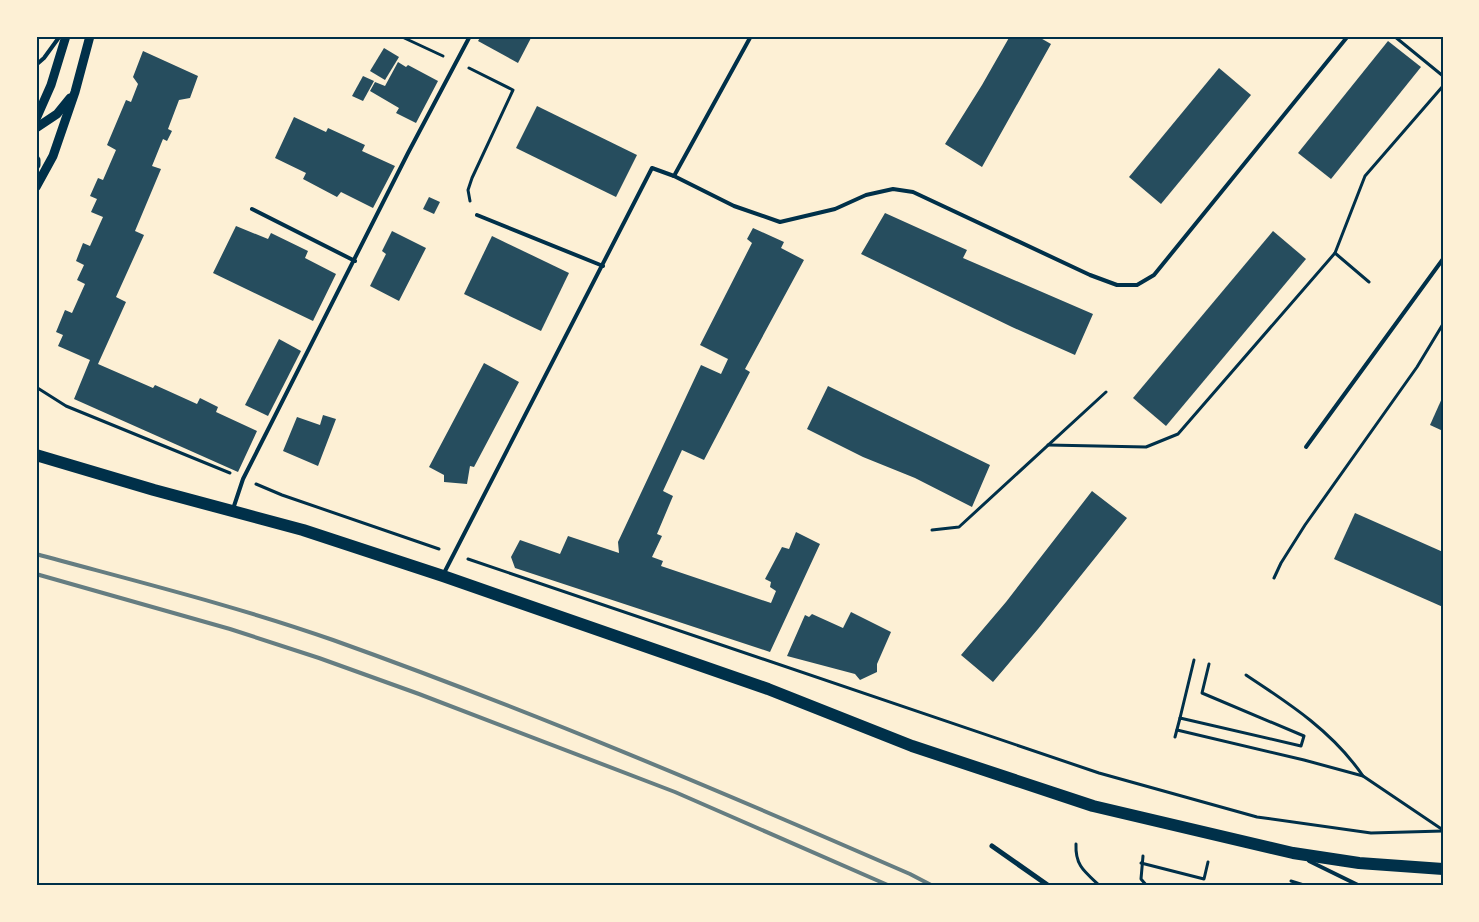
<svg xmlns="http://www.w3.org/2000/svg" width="1479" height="922" viewBox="0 0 1479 922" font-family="'Golos Text',sans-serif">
  <rect width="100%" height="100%" fill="#fdf0d5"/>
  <g fill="#264d5e">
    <polygon points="481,36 532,36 518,63 478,41"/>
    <polygon points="1010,36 1037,36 1051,44 982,167 945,144 982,85"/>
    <polygon points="1388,41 1421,67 1331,179 1298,153"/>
    <polygon points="384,48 399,57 385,80 370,71"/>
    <polygon points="143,51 198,76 190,98 179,100 168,129 172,131 167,141 163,139 152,166 161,169 135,231 144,235 116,297 126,302 98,364 153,388 155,385 197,404 200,398 218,407 216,412 257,431 238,472 74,399 90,360 58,346 63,335 56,332 65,310 72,313 85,284 77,280 84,265 76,261 83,243 90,246 103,217 91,212 97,199 90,196 98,178 103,180 116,150 107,145 126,100 131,102 138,84 133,77"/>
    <polygon points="398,62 406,67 408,65 438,81 416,123 396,113 399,108 370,91 375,82 385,86"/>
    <polygon points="1219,68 1251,95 1161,204 1129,177"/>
    <polygon points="363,76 374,81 363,101 352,96"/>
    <polygon points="537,106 637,155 616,197 516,148"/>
    <polygon points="294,117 326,132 328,128 365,145 362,151 395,166 373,208 341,192 337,197 303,179 306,173 275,158"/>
    <polygon points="429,197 440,202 434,214 423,209"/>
    <polygon points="885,213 967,250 963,258 1093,314 1075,355 1012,327 861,254"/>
    <polygon points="236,226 268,239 271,233 308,251 305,258 336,274 313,321 213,273"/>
    <polygon points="753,228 784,242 781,248 804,260 745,369 750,372 704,460 682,450 663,491 673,496 657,534 662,536 652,557 663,561 661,566 771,603 776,591 770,587 771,582 765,579 782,547 789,549 796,532 820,544 770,652 515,568 511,557 520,540 560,554 568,536 619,553 618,542 701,365 721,374 728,359 700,345 752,243 747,239"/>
    <polygon points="392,231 426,248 399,301 370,286 386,254 382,251"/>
    <polygon points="1273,231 1306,259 1166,426 1133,398"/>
    <polygon points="492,236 569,273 541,331 464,294"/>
    <polygon points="279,339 301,351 268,416 245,405"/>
    <polygon points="484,363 519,382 474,467 470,466 467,484 444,482 444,475 429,467"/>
    <polygon points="828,386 990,465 972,507 915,478 863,457 807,429"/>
    <polygon points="1443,396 1443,431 1430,425"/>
    <polygon points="323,415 336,419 318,466 283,451 297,417 320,425"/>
    <polygon points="1092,491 1127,518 1038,629 993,682 961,655 1006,602"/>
    <polygon points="1355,513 1443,552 1443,607 1334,559"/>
    <polygon points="851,612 891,632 877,664 877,672 860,680 855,674 787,656 805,615 809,617 812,614 843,628"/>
  </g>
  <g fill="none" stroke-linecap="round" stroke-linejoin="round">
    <g stroke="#003049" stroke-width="3">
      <polyline points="400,36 443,56"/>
      <polyline points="1394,36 1443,76"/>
      <polyline points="469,68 513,90 472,178 468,190 470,201"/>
      <polyline points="1335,253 1369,282"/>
      <polyline points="36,387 66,406 230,473"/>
      <polyline points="1048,445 1146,447 1178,434 1335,253 1365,176 1443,86"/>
      <polyline points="256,484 282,495 439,549"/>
      <polyline points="932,530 959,527 1106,392"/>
      <polyline points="468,559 1099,773 1257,817 1371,833 1443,831"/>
      <polyline points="1274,578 1281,563 1305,525 1417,367 1443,324"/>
      <path d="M 1246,675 C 1290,704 1333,732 1363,776"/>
      <polyline points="1180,718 1194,660"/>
      <polyline points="1177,730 1304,760 1363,776 1443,830"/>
      <polyline points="1175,737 1180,718 1301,746 1304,736 1202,693 1209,664"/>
      <path d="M 1076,844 C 1075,866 1085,872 1100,886"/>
      <polyline points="1143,856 1141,879 1147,886"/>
      <polyline points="1141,863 1204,879 1208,862"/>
      <polyline points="1291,881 1307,886"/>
    </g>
    <g stroke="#003049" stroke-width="4">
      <polyline points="36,65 44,58 60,36"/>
      <polyline points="674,176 734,206 780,222 835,209 866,195 893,189 913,192 1090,275 1117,285 1137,285 1154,275 1348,36"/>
      <polyline points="252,209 355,261"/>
      <polyline points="477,215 603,266"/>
      <polyline points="1306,447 1443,259"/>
      <polyline points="233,509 243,479 408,153 470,36"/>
      <polyline points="443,575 652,168 674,176 751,36"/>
      <polyline points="1309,861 1360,886"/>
    </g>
    <polyline stroke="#003049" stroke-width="5" points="992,846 1049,886"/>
    <g stroke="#003049" stroke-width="9">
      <polyline points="36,119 51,85 66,36"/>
      <polyline points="36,128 57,114 70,98"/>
      <polyline points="36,160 36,165"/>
      <polyline points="36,187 53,156 75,92 90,36"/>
    </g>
    <polyline stroke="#003049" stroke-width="12" points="36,455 154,490 303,530 443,576 768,689 912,746 1093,806 1293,853 1359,863 1443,869"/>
    <g stroke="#657d81" stroke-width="4">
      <path d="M 36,554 C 135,581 236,606 333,640 C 529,710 720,791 910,874 L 933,886"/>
      <polyline points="36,574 230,629 319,658 419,694 675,792 890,886"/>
    </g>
  </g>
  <rect width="1479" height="922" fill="none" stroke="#fdf0d5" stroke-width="75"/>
  <rect x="38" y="38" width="1404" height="846" fill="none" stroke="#003049" stroke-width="2"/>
</svg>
